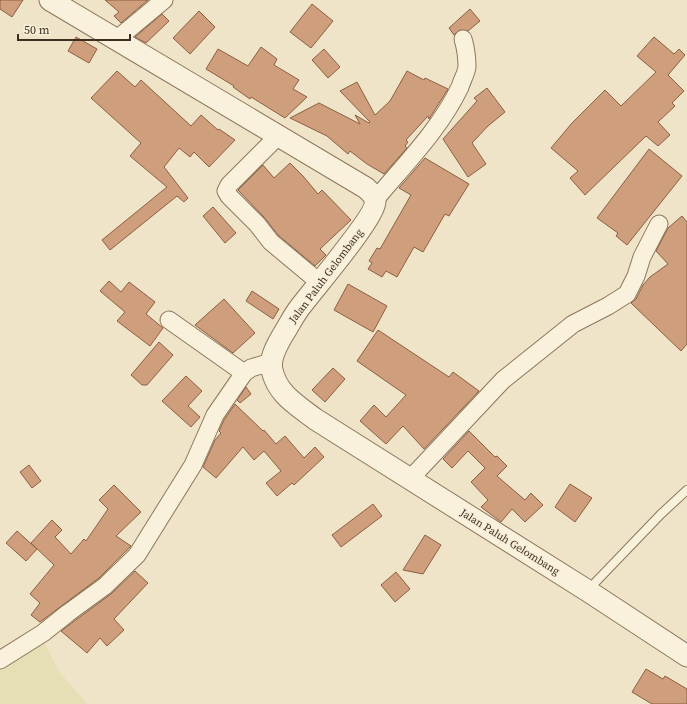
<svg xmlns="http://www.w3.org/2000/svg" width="687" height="704" viewBox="0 0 687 704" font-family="'Source Serif 4',serif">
  <rect width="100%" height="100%" fill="#f0e4c8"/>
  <polygon fill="#e6deb5" points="38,631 60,673 87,704 0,704 0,661"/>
  <g fill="#cf9f7d" stroke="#8d5f41">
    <polygon points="0,0 23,0 12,17 0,9"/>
    <polygon points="105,0 148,0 121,23 114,16 119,12"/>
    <polygon points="312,4 333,21 311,48 290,32"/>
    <polygon points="470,9 480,21 468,31 460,30 454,35 449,28"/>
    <polygon points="199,11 215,27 190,54 173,38"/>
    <polygon points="162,14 169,21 146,43 135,37"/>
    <polygon points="76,37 97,49 89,63 68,51"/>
    <polygon points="654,37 674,54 679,49 685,55 668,75 684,91 672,103 675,106 658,122 670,135 658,146 646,136 585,195 570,178 578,171 551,148 572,123 605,90 621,106 656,72 637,56"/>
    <polygon points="261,47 277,59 274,65 299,80 293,89 307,97 285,118 251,97 250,99 233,87 234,86 206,69 218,49 248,66"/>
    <polygon points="324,49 340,67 328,78 312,60"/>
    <polygon points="117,71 135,87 141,80 191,126 201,115 218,130 219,129 235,140 209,167 194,152 190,157 179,148 164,167 188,198 184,202 177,196 110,250 102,240 167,187 130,156 141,143 91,98"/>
    <polygon points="407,71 424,80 425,78 448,89 429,119 428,116 406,140 408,142 405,146 407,148 384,174 367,164 350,151 348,154 327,136 290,118 319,103 360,124 355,115 369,123 370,122 340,91 357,82 375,115 390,101"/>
    <polygon points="487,88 505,112 488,126 472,143 486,164 468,177 443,139 477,101 474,98"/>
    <polygon points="649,149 682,176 627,245 616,236 618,233 597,218"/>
    <polygon points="425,158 469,184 449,216 445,214 423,252 414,247 397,277 386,271 382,277 368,269 372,263 369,261 377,248 380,249 411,195 399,188"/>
    <polygon points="290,163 303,176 318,194 322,190 351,220 320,249 326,255 315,266 278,235 264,217 238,190 263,165 274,178"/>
    <polygon points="213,207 236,233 225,243 203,216"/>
    <polygon points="682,216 687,222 687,344 681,351 631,303 636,299 643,285 650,277 668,264 656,251 668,228"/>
    <polygon points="109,281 121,292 129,282 155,302 146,314 163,328 150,346 117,321 125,312 100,291"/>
    <polygon points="348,284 387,306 373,332 334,310"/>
    <polygon points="252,291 279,309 273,319 246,301"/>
    <polygon points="224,299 255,333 233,353 195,325"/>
    <polygon points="378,330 449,377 453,372 479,391 424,449 403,426 386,444 360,421 374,405 386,417 406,395 357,361"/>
    <polygon points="159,342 173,355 147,385 142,385 131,375"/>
    <polygon points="333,368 345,379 325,402 312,390"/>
    <polygon points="186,376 202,391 188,406 200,417 191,427 162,401"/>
    <polygon points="246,387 251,394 240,403 237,400"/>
    <polygon points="235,404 263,431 264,430 276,444 285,436 304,458 315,447 324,457 294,485 292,483 277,496 266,483 281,471 264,451 254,460 243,447 216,478 203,467 215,440 221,433 219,431 224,420"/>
    <polygon points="469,431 495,457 497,456 507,466 497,476 525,500 531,493 543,505 525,522 512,509 501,522 481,507 488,500 471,482 485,468 468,451 452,468 443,459"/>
    <polygon points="29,465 41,481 32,488 20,472"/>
    <polygon points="570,484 592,498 575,522 555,507"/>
    <polygon points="114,485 141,512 116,536 131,546 99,578 40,622 31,615 40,603 30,594 54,565 31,543 52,520 62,530 55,537 71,554 84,539 86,541 108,509 99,500"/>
    <polygon points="373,504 382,516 341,547 332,535"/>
    <polygon points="17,531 37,549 26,561 6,543"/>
    <polygon points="425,535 441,545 423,574 403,570"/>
    <polygon points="135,571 148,583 114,619 124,630 107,646 100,638 87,653 61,631 111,594"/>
    <polygon points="396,572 410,589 395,602 381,585"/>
    <polygon points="646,669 663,679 665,676 687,689 687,704 652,704 632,692"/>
  </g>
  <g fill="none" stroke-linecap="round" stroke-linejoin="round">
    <g stroke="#8d765c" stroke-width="10">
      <polyline id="service" points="588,590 661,514 687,490"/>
    </g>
    <g stroke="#8d765c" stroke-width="19">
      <g id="minor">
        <polyline points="117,39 164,0"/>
        <polyline points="278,136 229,185 226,191 229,196 257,224 271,242 319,282"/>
        <path d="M 375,200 C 405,164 440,129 460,87 C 462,80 466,74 467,67 C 467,57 466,49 463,39"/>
        <polyline points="169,320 244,373"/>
        <polyline points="410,479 503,380 573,324 608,306 627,294 636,276 642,257 659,224"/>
        <polyline points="0,660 43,633 68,613 105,586 137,555 193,465 215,415 244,373 251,368 271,362"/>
      </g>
    </g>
    <g stroke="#8d765c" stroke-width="23">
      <path id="tertiary" d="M 50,0 L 366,188 C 369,191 374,195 375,200 C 378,215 310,293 298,310 C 293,317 289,325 284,333 C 278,343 269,358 272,370 C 277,394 297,405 315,419 L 588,591 L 687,656"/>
    </g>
    <use href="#service" stroke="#faf1dc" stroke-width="8"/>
    <use href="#minor" stroke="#faf1dc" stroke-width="17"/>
    <use href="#tertiary" stroke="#faf1dc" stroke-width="21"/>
  </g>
  <g text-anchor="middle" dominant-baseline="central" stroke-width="3" stroke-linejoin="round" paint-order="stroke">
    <g font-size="11" fill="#3d2e20" stroke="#f7eed8">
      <text transform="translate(326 276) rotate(-53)">Jalan Paluh Gelombang</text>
      <text transform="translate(510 542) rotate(32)">Jalan Paluh Gelombang</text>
    </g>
  </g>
  <path d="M18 34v6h112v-6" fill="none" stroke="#3d2e20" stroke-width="2"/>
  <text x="24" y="34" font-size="12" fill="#3d2e20" stroke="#f7eed8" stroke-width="3" paint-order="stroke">50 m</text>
</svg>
